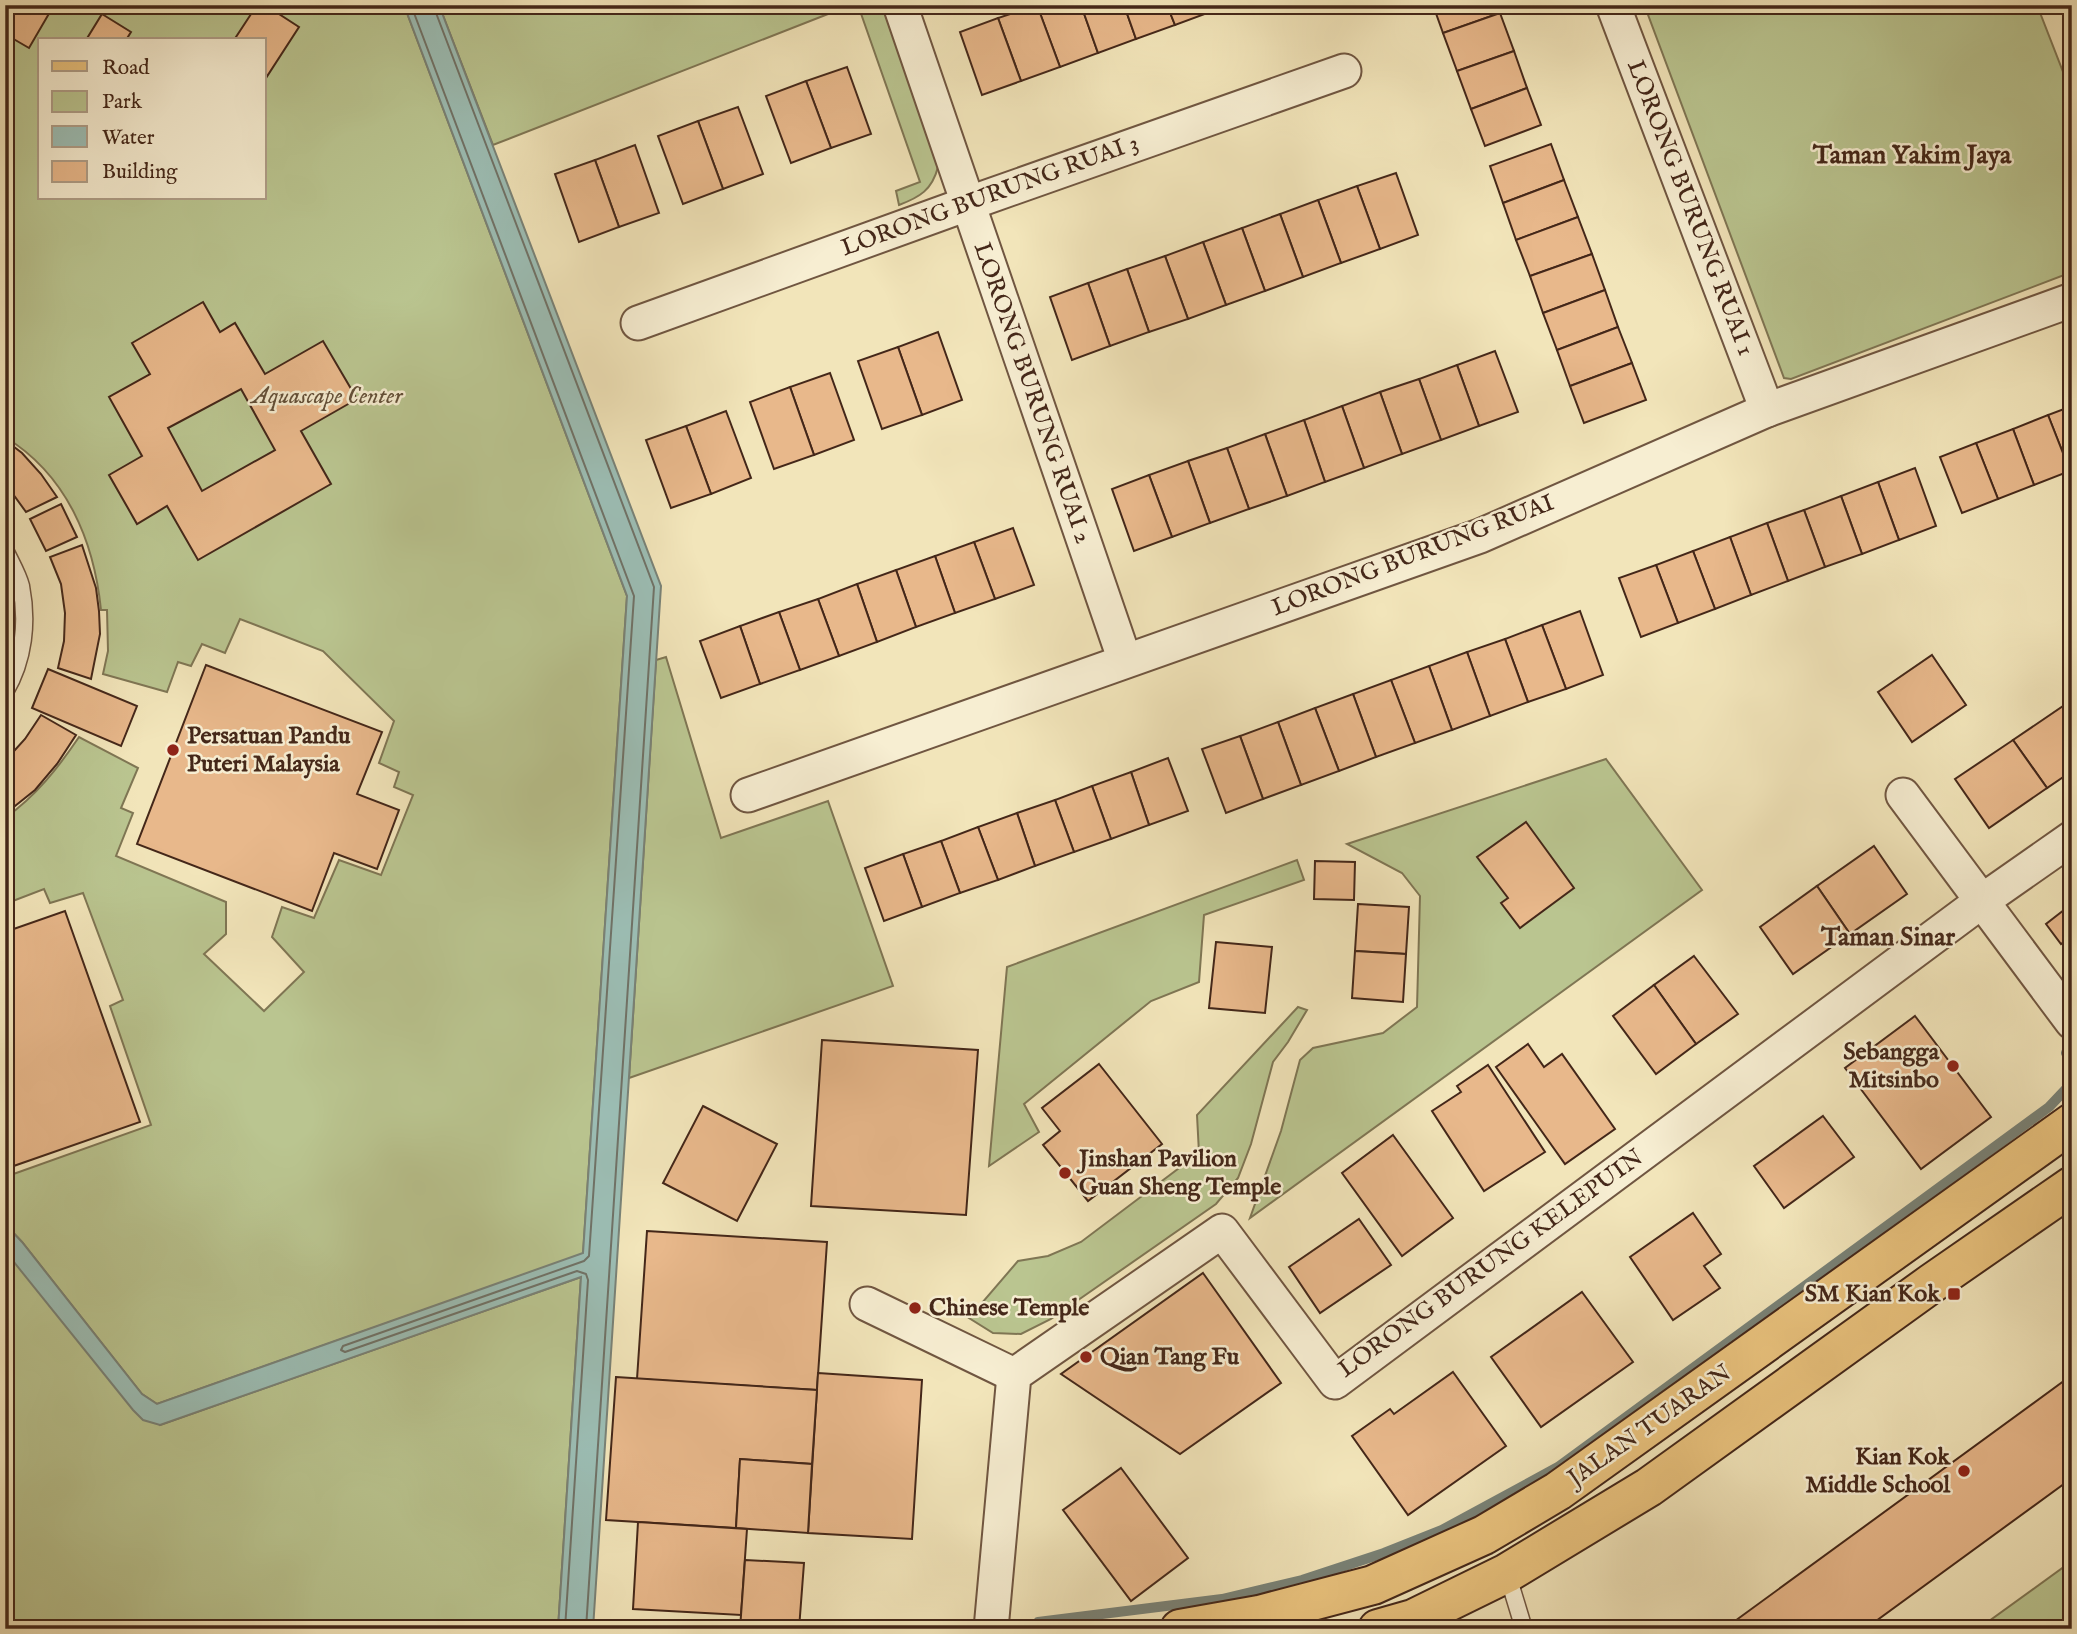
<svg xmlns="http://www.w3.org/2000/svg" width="2077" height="1634" viewBox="0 0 2077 1634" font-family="'IM FELL English',serif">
  <rect width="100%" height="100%" fill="#f2e5ba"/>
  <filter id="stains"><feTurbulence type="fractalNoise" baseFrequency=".00286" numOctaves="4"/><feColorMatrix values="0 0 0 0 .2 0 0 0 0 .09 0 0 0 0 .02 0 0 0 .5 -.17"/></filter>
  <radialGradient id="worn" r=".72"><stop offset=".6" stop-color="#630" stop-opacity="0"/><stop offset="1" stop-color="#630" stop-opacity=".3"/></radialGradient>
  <g fill="#bac590" stroke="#7f7654" stroke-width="2" fill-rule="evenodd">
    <path d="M 5,5 L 404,5 L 627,596 L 583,1254 L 157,1404 L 142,1394 L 22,1242 L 5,1224 L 5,1177 L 151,1125 L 110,1006 L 123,1000 L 83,893 L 50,903 L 44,889 L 5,904 L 5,818 C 36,796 58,768 79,737 L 138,768 L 121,808 L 133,813 L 116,856 L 226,902 L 226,934 L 204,954 L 264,1011 L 304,972 L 272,937 L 282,907 L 314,918 L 339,860 L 381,875 L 413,795 L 394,787 L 399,772 L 379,763 L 394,721 L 323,651 L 240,619 L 225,653 L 202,644 L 191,666 L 178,662 L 167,692 L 103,674 L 108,651 L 107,610 L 101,610 C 94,541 67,475 5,437 ZM 40,40 L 264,40 L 264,198 L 40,198 Z"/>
    <polygon points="439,5 851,5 493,145"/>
    <path d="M 858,5 L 883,5 L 938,167 C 932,190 920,197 899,205 L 896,191 L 920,182 Z"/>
    <polygon points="1665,5 2037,5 2072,95 2072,272 1791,379 1784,378 1647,12"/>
    <polygon points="666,657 721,838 828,801 893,986 629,1078 656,660"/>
    <polygon points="1606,759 1702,890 1250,1218 1281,1131 1300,1060 1313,1048 1383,1033 1417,1007 1420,896 1402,873 1347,844"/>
    <polygon points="1297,860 1304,880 1204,915 1199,982 1151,1001 1024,1104 1039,1132 989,1166 1007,967"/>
    <polygon points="1298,1007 1307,1010 1288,1042 1273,1062 1251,1144 1238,1178 1216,1204 1051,1319 1021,1334 993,1333 969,1318 1018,1261 1048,1256 1081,1242 1199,1153 1197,1115"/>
    <polygon points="5,1251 160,1425 581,1277 558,1629 5,1629"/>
    <polygon points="2072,1561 2072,1629 1978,1629"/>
  </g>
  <polygon fill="#9cbeb5" stroke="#798277" stroke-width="2" points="404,5 439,5 661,586 593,1629 558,1629 581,1277 160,1425 143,1420 133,1410 5,1251 5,1224 22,1242 142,1394 157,1404 583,1253 627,596"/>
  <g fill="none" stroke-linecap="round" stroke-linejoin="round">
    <g stroke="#707267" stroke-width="2">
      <polyline points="411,5 634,596 589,1256 584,1261 343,1346 341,1350 345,1352 577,1271 586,1274 588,1280 565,1629"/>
      <polyline points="433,5 654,587 586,1629"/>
    </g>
    <g stroke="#798277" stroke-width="10">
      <polyline points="2066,1053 2072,1062"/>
      <polyline points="1038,1622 1222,1599 1302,1580 1384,1553 1442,1530 1558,1467 2049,1107 2066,1089 2072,1075"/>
    </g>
  </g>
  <g fill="#e8b88b" stroke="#442719" stroke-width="2" fill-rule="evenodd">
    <polygon points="5,5 54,5 29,48 5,34"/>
    <polygon points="257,5 265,5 299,27 264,81 264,40 234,40"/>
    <polygon points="1037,5 1081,5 1098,53 1060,67"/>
    <polygon points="1037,5 1060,67 1021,81 998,18"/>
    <polygon points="1081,5 1124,5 1136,39 1098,53"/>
    <polygon points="1124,5 1167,5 1175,25 1136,39"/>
    <polygon points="1167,5 1211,5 1213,11 1175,25"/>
    <polygon points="1433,5 1497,5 1500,13 1443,33"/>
    <polygon points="1500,13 1514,51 1457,71 1443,33"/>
    <polygon points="102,14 131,32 126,40 86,40"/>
    <polygon points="998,18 1021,81 982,95 960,32"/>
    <polygon points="1514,51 1527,88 1471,109 1457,71"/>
    <polygon points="847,67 871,134 831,148 806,81"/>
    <polygon points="806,81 831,148 791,163 766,96"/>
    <polygon points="1527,88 1541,125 1485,146 1471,109"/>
    <polygon points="738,107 763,174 723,189 698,121"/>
    <polygon points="698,121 723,189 683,204 658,136"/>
    <polygon points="1551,144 1564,180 1503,203 1490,166"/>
    <polygon points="635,145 659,213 619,227 595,160"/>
    <polygon points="595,160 619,227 579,242 555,174"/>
    <polygon points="1396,173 1418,235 1380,249 1357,186"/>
    <polygon points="1564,180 1578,217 1516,240 1503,203"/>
    <polygon points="1357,186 1380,249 1341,263 1318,200"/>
    <polygon points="1318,200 1341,263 1303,277 1280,214"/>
    <polygon points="1280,214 1303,277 1265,291 1242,228"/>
    <polygon points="1578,217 1592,254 1530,276 1516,240"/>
    <polygon points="1242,228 1265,291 1226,305 1203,242"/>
    <polygon points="1203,242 1226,305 1188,319 1165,256"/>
    <polygon points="1592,254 1605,290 1543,313 1530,276"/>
    <polygon points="1165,256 1188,319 1149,332 1127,269"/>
    <polygon points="1127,269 1149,332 1110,346 1088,283"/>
    <polygon points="1088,283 1110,346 1072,360 1050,297"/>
    <polygon points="1605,290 1618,327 1557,350 1543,313"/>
    <path d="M 203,302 L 220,332 L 235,323 L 265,374 L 323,341 L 357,399 L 301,431 L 331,484 L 198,560 L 167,506 L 137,524 L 109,475 L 142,456 L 109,397 L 150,374 L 132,343 ZM 241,389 L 275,450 L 202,491 L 168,428 Z"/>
    <polygon points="1618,327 1632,363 1570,386 1557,350"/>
    <polygon points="938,332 962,400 922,415 898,347"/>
    <polygon points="898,347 922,415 882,429 858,361"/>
    <polygon points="1495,351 1518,412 1479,426 1457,365"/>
    <polygon points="1632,363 1646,400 1584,423 1570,386"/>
    <polygon points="1457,365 1479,426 1441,440 1419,379"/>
    <polygon points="830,373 854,440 814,455 790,387"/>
    <polygon points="1419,379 1441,440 1402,454 1380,392"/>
    <polygon points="790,387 814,455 774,469 750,402"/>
    <polygon points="1380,392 1402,454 1364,468 1342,406"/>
    <polygon points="1342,406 1364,468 1325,482 1304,420"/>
    <polygon points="2072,406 2072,470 2070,471 2048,415"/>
    <polygon points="726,411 751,478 711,494 686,426"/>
    <polygon points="2048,415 2070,471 2034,485 2013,429"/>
    <polygon points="1304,420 1325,482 1287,496 1265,434"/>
    <polygon points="686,426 711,494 671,508 646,440"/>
    <polygon points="2013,429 2034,485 1998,499 1976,443"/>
    <polygon points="1265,434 1287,496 1249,509 1227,448"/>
    <polygon points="5,440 22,453 41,474 57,497 26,512 5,483"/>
    <polygon points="1976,443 1998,499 1962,513 1940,457"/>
    <polygon points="1227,448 1249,509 1210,523 1188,461"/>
    <polygon points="1188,461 1210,523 1172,537 1149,475"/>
    <polygon points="1915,468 1936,526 1899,540 1878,482"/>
    <polygon points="1149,475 1172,537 1134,551 1112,489"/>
    <polygon points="1878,482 1899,540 1862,554 1841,496"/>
    <polygon points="1841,496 1862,554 1825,567 1804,510"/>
    <polygon points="61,504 77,537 46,551 30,519"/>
    <polygon points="1804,510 1825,567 1788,581 1767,523"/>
    <polygon points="1767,523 1788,581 1751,595 1730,537"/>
    <polygon points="1013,528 1034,585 995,599 974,542"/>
    <polygon points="1730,537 1751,595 1715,609 1693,551"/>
    <polygon points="974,542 995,599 955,613 935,556"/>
    <polygon points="82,545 96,588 99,611 100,634 91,679 58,668 64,641 65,613 61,584 50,557"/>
    <polygon points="1693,551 1715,609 1678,623 1656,565"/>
    <polygon points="935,556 955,613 916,627 896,570"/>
    <polygon points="1656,565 1678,623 1641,637 1619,578"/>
    <polygon points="896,570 916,627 877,642 857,584"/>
    <polygon points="857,584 877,642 839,656 818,599"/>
    <polygon points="818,599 839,656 800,670 779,612"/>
    <polygon points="1580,611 1603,675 1566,689 1542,625"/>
    <polygon points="779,612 800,670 760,684 740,626"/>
    <polygon points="1542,625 1566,689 1528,702 1505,639"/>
    <polygon points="740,626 760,684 721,698 700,641"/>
    <polygon points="1505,639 1528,702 1490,716 1467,652"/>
    <polygon points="1467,652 1490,716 1452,730 1429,666"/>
    <polygon points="1932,655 1966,705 1912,742 1878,692"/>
    <polygon points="206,665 382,732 357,794 399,810 377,869 334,853 312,911 137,844"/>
    <polygon points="1429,666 1452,730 1415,743 1391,680"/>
    <polygon points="48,669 137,706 121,746 32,708"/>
    <polygon points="1391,680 1415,743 1376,757 1353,694"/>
    <polygon points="1353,694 1376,757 1339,771 1315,708"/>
    <polygon points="2072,700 2072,771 2047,788 2013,740"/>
    <polygon points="1315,708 1339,771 1301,785 1278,722"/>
    <polygon points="41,715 76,735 57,764 35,790 5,814 5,761 25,739"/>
    <polygon points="1278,722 1301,785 1263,799 1240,736"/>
    <polygon points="1240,736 1263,799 1226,813 1202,749"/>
    <polygon points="2013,740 2047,788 1989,828 1955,779"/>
    <polygon points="1168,758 1188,811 1149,825 1131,772"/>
    <polygon points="1131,772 1149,825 1111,839 1092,786"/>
    <polygon points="1092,786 1111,839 1074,852 1055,800"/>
    <polygon points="1055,800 1074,852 1035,866 1017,813"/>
    <polygon points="1017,813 1035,866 998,880 978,827"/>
    <polygon points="1526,822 1574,888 1520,928 1501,903 1508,898 1477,857"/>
    <polygon points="978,827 998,880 960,893 941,841"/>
    <polygon points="941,841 960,893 922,907 903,854"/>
    <polygon points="1874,846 1907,894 1850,934 1817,886"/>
    <polygon points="903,854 922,907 884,921 865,868"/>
    <polygon points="1315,861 1355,862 1354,900 1314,899"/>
    <polygon points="1817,886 1850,934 1793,974 1760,927"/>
    <polygon points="1358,904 1409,907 1406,954 1355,951"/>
    <polygon points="2069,906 2072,909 2072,936 2061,944 2046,924"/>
    <polygon points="65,911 140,1122 5,1169 5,932"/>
    <polygon points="1216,942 1272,947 1265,1013 1209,1008"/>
    <polygon points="1355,951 1406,954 1403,1002 1352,998"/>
    <polygon points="1694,956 1738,1014 1696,1044 1654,985"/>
    <polygon points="1654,985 1696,1044 1656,1074 1613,1016"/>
    <polygon points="1915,1016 1991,1117 1921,1169 1845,1068"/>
    <polygon points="822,1040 978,1050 966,1215 811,1206"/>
    <polygon points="1528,1044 1544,1067 1562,1054 1615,1129 1565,1164 1496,1067"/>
    <polygon points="1099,1064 1162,1144 1088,1201 1043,1145 1060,1131 1042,1108"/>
    <polygon points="1488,1065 1545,1152 1484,1191 1432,1111 1461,1092 1457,1086"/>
    <polygon points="703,1106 777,1144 737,1221 663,1183"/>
    <polygon points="1823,1116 1854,1157 1784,1208 1754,1166"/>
    <polygon points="1393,1135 1453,1218 1402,1256 1342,1173"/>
    <polygon points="1693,1213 1721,1254 1704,1266 1720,1288 1673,1320 1630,1257"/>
    <polygon points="1359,1219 1391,1265 1320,1313 1289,1267"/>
    <polygon points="647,1231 827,1242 817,1390 637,1379"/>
    <polygon points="1203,1273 1281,1383 1180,1454 1061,1374"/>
    <polygon points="1582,1292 1633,1362 1541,1427 1491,1357"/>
    <polygon points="1453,1372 1506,1446 1408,1515 1352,1436 1390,1409 1394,1414"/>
    <polygon points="818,1373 922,1380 912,1539 808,1533"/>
    <polygon points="2072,1375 2072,1478 1865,1629 1724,1629"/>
    <polygon points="616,1377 817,1390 812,1464 740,1459 736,1528 606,1520"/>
    <polygon points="740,1459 812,1464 808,1533 736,1528"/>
    <polygon points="1121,1468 1188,1558 1131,1601 1063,1510"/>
    <polygon points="638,1522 747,1529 741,1615 633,1609"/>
    <polygon points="745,1560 804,1563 799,1629 740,1629"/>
  </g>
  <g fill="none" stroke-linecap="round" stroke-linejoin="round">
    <g stroke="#705641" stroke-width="19">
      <g id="service">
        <path d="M 5,550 C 10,561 18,574 21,586 C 28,622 24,660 5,692"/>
        <polyline points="1507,1573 1524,1629"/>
      </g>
    </g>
    <g stroke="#705641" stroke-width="37">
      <g id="minor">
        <polyline points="900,5 1125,661"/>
        <polyline points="1613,5 1767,410"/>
        <polyline points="638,323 967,204 1344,71"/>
        <polyline points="748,795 1480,536 1767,410 2072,300"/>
        <polyline points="1903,795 2072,1022"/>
        <polyline points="867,1304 1014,1375"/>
        <polyline points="991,1629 1014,1375 1222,1231 1335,1382 1982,901 2072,838"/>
      </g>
    </g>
    <g stroke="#442719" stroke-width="42">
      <g id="primary">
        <polyline points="1180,1629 1259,1615 1373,1585 1484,1535 1558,1491 2072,1123"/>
        <polyline points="1378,1629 1413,1619 1507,1573 1649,1487 1932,1283 2072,1186"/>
      </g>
    </g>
    <use href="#service" stroke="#f7eed2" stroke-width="16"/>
    <use href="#minor" stroke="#f7eed2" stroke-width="33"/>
    <use href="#primary" stroke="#e9c27d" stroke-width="38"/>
  </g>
  <g fill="#8f2418" stroke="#f7eed2" stroke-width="2.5">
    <circle cx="173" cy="750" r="7"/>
    <circle cx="1953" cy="1066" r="7"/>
    <circle cx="1065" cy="1173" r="7"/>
    <rect x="1947" y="1287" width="14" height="14" rx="3.5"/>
    <circle cx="915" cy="1308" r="7"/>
    <circle cx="1086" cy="1357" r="7"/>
    <circle cx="1964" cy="1471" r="7"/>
  </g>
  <g text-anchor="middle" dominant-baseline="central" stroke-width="5" stroke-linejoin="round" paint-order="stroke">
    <g font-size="24" fill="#442719" stroke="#f7eed2">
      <text transform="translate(990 196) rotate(-20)">LORONG BURUNG RUAI 3</text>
      <text transform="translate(1690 208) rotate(69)">LORONG BURUNG RUAI 1</text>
      <text transform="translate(1032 393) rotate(71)">LORONG BURUNG RUAI 2</text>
      <text transform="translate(1413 556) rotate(-21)">LORONG BURUNG RUAI</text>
      <text transform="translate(1491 1264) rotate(-36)">LORONG BURUNG KELEPUIN</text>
      <text transform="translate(1650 1426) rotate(-35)">JALAN TUARAN</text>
    </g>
    <g font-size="24" font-style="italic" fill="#624e37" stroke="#f7eed2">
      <text x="327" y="396">Aquascape Center</text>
    </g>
    <g font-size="24" font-weight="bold" fill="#442719" stroke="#f7eed2" text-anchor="start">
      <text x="187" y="736">Persatuan Pandu<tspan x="187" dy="28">Puteri Malaysia</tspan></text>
      <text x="1939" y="1052" text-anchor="end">Sebangga<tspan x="1939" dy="28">Mitsinbo</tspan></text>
      <text x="1079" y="1159">Jinshan Pavilion<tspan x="1079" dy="28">Guan Sheng Temple</tspan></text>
      <text x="1940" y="1294" text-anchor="end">SM Kian Kok</text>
      <text x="929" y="1308">Chinese Temple</text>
      <text x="1100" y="1357">Qian Tang Fu</text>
      <text x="1950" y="1457" text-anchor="end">Kian Kok<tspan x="1950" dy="28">Middle School</tspan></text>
    </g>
    <g font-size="26" font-weight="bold" fill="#442719" stroke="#f7eed2">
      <text x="1912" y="155">Taman Yakim Jaya</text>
      <text x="1888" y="937">Taman Sinar</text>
    </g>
  </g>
  <rect width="2077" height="1634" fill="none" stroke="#f2e5ba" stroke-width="28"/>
  <rect x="7" y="7" width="2063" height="1620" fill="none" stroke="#442719" stroke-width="3.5"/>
  <rect x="14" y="14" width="2049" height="1606" fill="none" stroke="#442719" stroke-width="2"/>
  <rect x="38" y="38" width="228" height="161" fill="#f7eed2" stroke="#af9e88" stroke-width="2"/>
  <rect x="52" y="61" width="35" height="10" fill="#e9c27d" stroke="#af9e88" stroke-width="2"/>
  <text x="102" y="74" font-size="21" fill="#442719">Road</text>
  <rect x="52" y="91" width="35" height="21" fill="#bac590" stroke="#af9e88" stroke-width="2"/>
  <text x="102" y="108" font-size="21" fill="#442719">Park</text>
  <rect x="52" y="126" width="35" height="21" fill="#9cbeb5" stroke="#af9e88" stroke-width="2"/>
  <text x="102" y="144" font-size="21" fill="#442719">Water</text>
  <rect x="52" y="161" width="35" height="21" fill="#e8b88b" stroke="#af9e88" stroke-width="2"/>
  <text x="102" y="178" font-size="21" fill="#442719">Building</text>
  <rect width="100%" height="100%" filter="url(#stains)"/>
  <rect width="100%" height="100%" fill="url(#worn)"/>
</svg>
